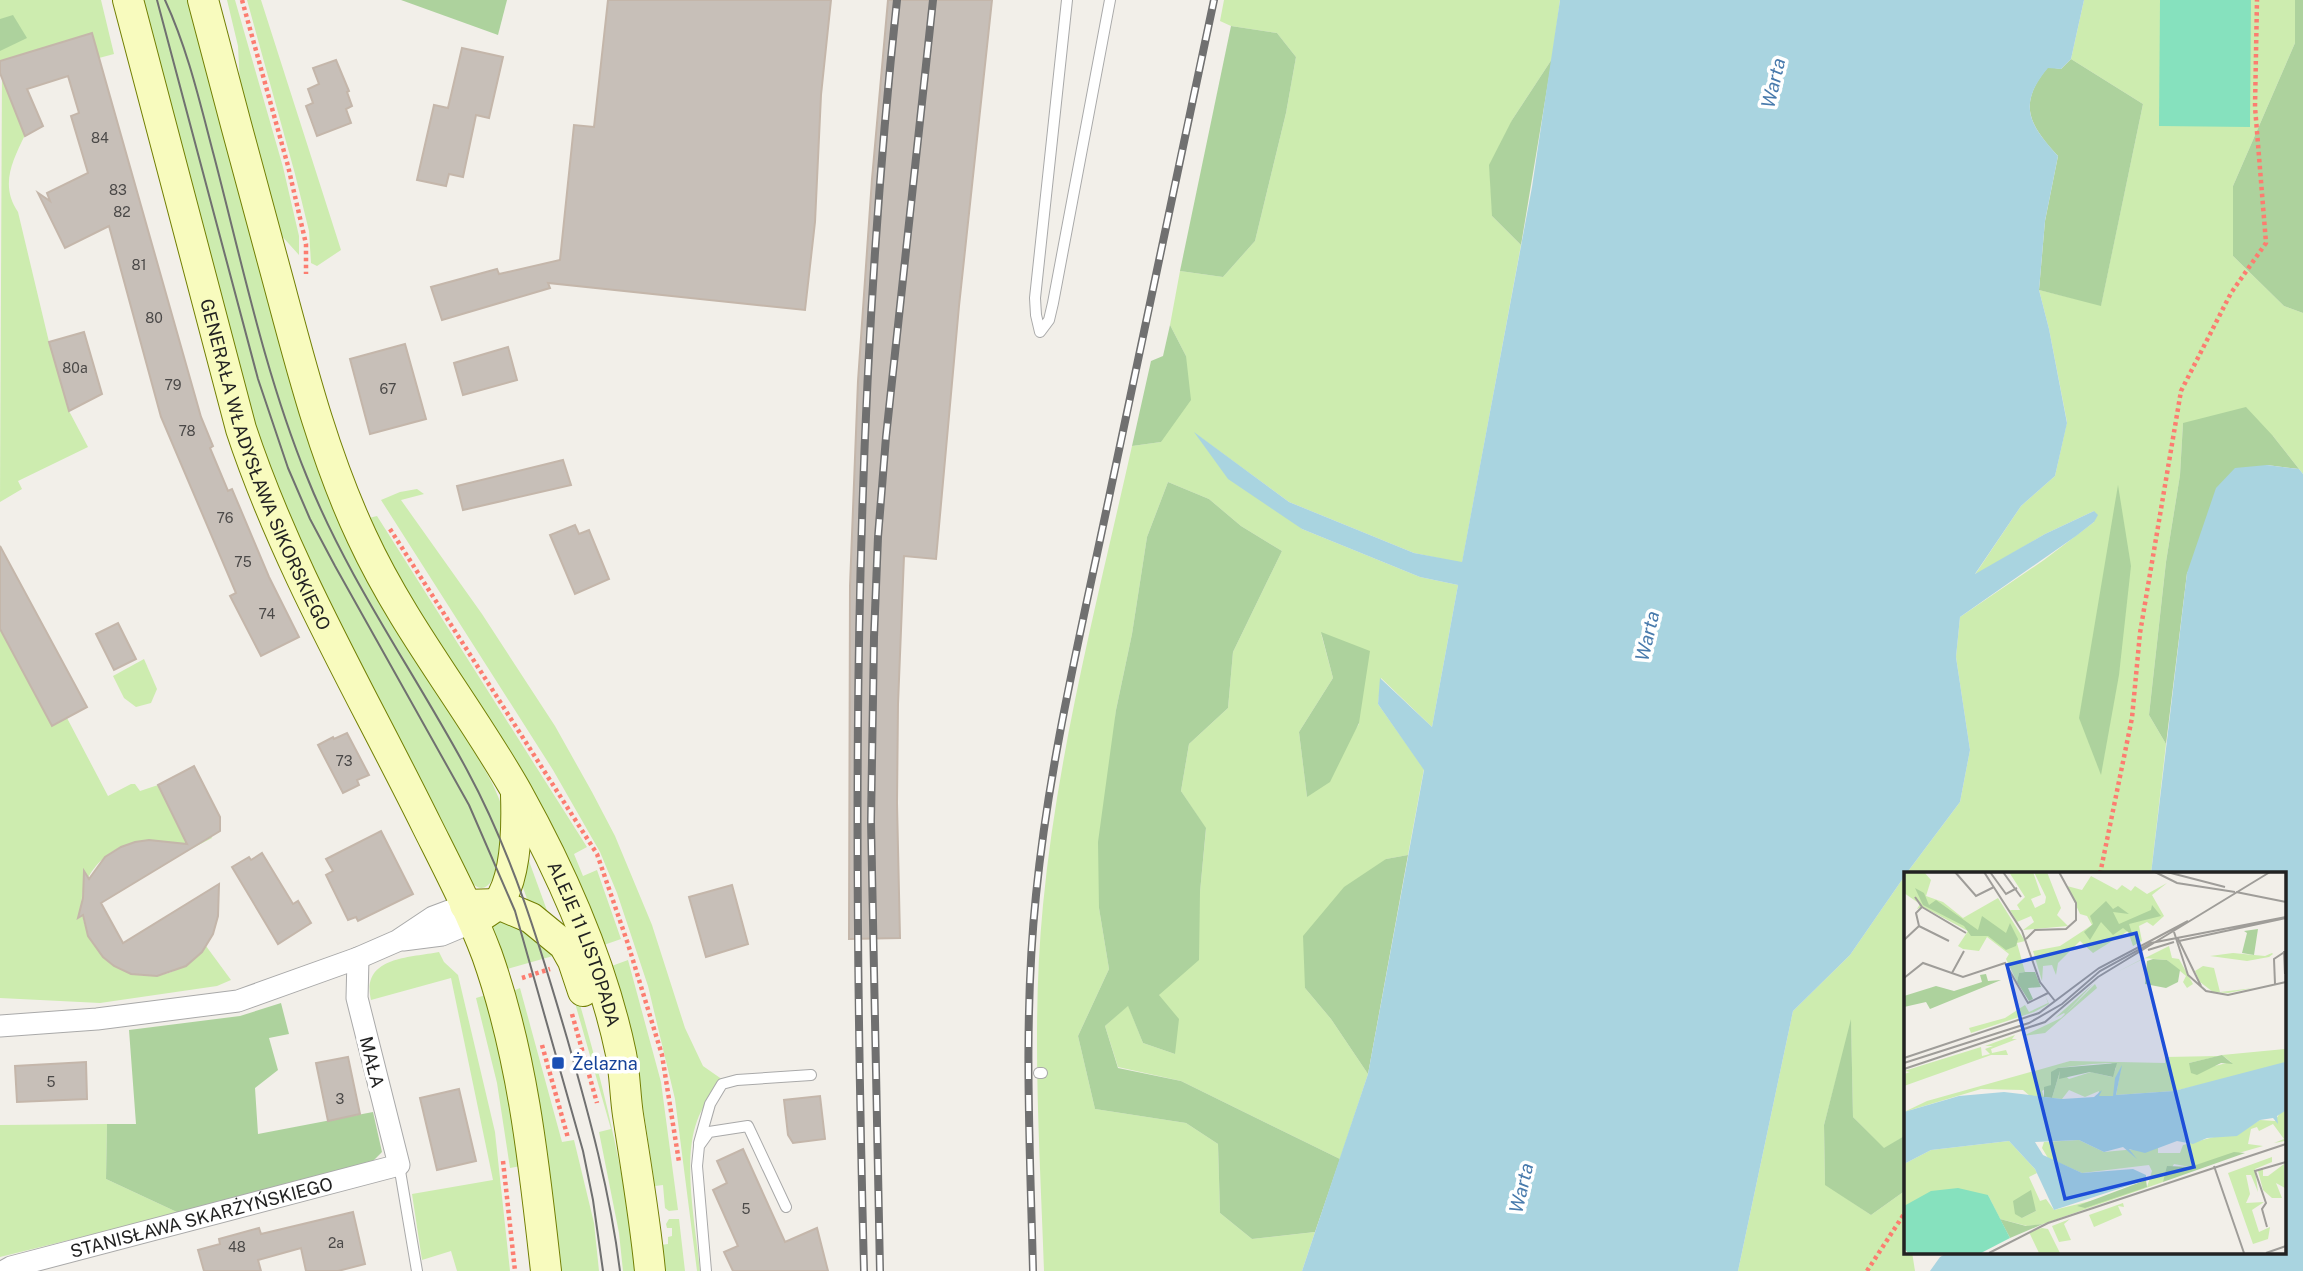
<svg xmlns="http://www.w3.org/2000/svg" width="2303" height="1271" viewBox="0 0 2303 1271" font-family="'Public Sans',sans-serif">
  <rect width="100%" height="100%" fill="#f2efe9"/>
  <g fill="#cdecaf" fill-rule="evenodd">
    <polygon points="0,0 101,0 114,54 99,58 92,33 0,61"/>
    <path d="M 141,0 L 188,0 C 216,100 243,201 270,301 C 287,365 302,432 328,494 C 357,564 397,628 437,693 C 455,723 476,752 492,783 C 499,798 505,811 505,828 C 505,843 495,904 473,884 L 319,588 L 262,451 L 163,88 Z"/>
    <polygon points="227,0 235,0 283,167 299,236 299,255 280,234 240,85 238,46"/>
    <polygon points="247,0 261,0 341,250 317,266 311,263 309,231 295,174"/>
    <path d="M 1224,0 L 1560,0 L 1552,59 L 1512,120 L 1492,216 L 1521,245 L 1462,563 L 1414,553 L 1289,502 L 1196,434 L 1302,529 L 1420,577 L 1458,585 L 1432,727 L 1381,678 L 1378,704 L 1424,769 L 1408,855 L 1386,859 L 1305,988 L 1331,1019 L 1368,1074 L 1340,1159 L 1181,1081 L 1118,1067 L 1105,1026 L 1128,1005 L 1143,1043 L 1175,1054 L 1159,995 L 1200,892 L 1206,829 L 1181,791 L 1189,744 L 1228,708 L 1233,652 L 1282,551 L 1241,526 L 1209,499 L 1168,482 L 1147,537 L 1132,634 L 1116,710 L 1099,908 L 1109,969 L 1078,1036 L 1095,1109 L 1186,1123 L 1218,1144 L 1220,1213 L 1252,1239 L 1315,1232 L 1302,1271 L 1044,1271 C 1040,1150 1031,1026 1043,905 C 1058,750 1098,598 1132,446 L 1161,442 L 1186,356 L 1170,325 L 1180,271 L 1223,277 L 1255,241 L 1286,113 L 1296,57 L 1277,33 L 1231,26 L 1220,21 ZM 1321,633 L 1359,724 L 1307,797 L 1299,732 L 1333,678 Z"/>
    <polygon points="2084,0 2295,0 2295,43 2233,186 2233,256 2284,306 2303,313 2303,474 2273,436 2183,423 2180,475 2166,562 2149,715 2166,744 2151,874 1906,874 1960,802 1970,750 1956,657 1960,617 2044,560 2094,522 2094,511 2045,534 1974,576 2021,506 2055,476 2067,422 2049,329 2039,290 2101,305 2143,104 2071,59"/>
    <path d="M 2,70 L 25,135 C 12,162 0,185 18,212 L 49,342 L 69,411 L 88,447 L 18,481 L 22,489 L 0,502 Z"/>
    <path d="M 417,489 L 424,494 L 401,500 L 482,614 L 555,726 L 592,792 L 615,836 L 652,925 L 685,1028 L 703,1066 L 723,1080 C 714,1093 702,1106 697,1121 C 682,1161 696,1228 700,1271 L 697,1271 L 675,1099 L 648,986 L 617,893 L 600,852 L 553,770 L 381,500 L 400,492 Z"/>
    <polygon points="377,516 587,847 574,854 583,876 597,870 621,939 601,946 378,543 369,518"/>
    <path d="M 0,629 L 52,725 L 67,718 L 108,796 L 131,784 L 135,784 L 140,791 L 158,785 L 166,801 L 202,817 L 212,838 L 187,851 C 163,839 139,836 115,850 C 28,903 130,1035 206,946 L 231,980 L 217,986 L 100,1003 L 0,998 Z"/>
    <polygon points="144,659 157,689 151,703 136,707 124,698 113,676"/>
    <polygon points="525,850 549,916 531,910 516,868"/>
    <polygon points="1906,874 1906,1135 1884,1149 1853,1117 1851,1023 1824,1125 1825,1184 1871,1215 1906,1190 1906,1252 1912,1252 1915,1271 1738,1271 1793,1011 1850,955"/>
    <polygon points="507,920 560,954 507,969 491,928 492,922"/>
    <path d="M 439,952 L 444,962 L 458,975 L 495,1132 L 510,1271 L 457,1271 L 451,1251 L 422,1260 L 412,1194 L 493,1180 L 451,978 L 371,1000 C 361,957 408,958 439,952 Z"/>
    <polygon points="628,960 661,1082 678,1210 669,1211 665,1208 663,1185 655,1186 636,1062 609,967"/>
    <path d="M 571,974 C 600,1071 625,1170 636,1271 L 623,1271 L 619,1233 L 599,1132 L 611,1129 L 567,975 Z"/>
    <polygon points="520,988 562,1142 574,1140 594,1223 599,1271 560,1271 546,1142 535,1077 513,991"/>
    <polygon points="486,995 508,1080 521,1166 510,1168 497,1083 476,998"/>
    <polygon points="107,1124 106,1179 179,1213 0,1257 0,1125"/>
    <polygon points="669,1219 679,1219 685,1271 664,1271 661,1245 668,1244 668,1237 672,1236 672,1228 667,1228 666,1224"/>
  </g>
  <g fill="#add29d">
    <polygon points="401,0 507,0 498,35"/>
    <polygon points="2295,0 2303,0 2303,313 2284,306 2233,256 2233,186 2295,43"/>
    <polygon points="13,15 27,38 0,51 0,19"/>
    <polygon points="1231,26 1277,33 1296,57 1286,113 1255,241 1223,277 1180,271"/>
    <polygon points="1552,59 1521,245 1492,216 1489,165 1512,120"/>
    <path d="M 2071,59 L 2143,104 L 2101,306 L 2039,290 L 2045,221 L 2058,156 C 2029,124 2017,105 2048,67 L 2061,69 Z"/>
    <polygon points="1170,325 1186,356 1191,400 1161,442 1132,446 1151,361 1163,356"/>
    <polygon points="2246,407 2273,436 2299,469 2267,465 2187,573 2166,744 2149,715 2166,562 2180,475 2183,423"/>
    <polygon points="1168,482 1209,499 1241,526 1282,551 1233,652 1228,708 1189,744 1181,791 1206,828 1200,892 1199,960 1159,995 1179,1019 1175,1054 1143,1043 1128,1006 1105,1026 1118,1068 1181,1081 1340,1159 1315,1232 1252,1239 1220,1213 1218,1144 1186,1123 1095,1109 1078,1036 1109,969 1099,908 1098,842 1116,710 1132,634 1147,537"/>
    <polygon points="2118,485 2131,566 2119,675 2101,775 2079,718"/>
    <polygon points="1321,632 1370,651 1359,723 1330,782 1307,797 1299,732 1333,678"/>
    <polygon points="1408,855 1368,1074 1331,1019 1305,988 1303,936 1344,887 1386,859"/>
    <polygon points="281,1003 289,1034 269,1038 278,1070 255,1088 258,1134 373,1112 382,1152 370,1164 179,1213 106,1179 107,1124 136,1124 129,1030 240,1016"/>
    <polygon points="1851,1019 1853,1117 1884,1148 1906,1135 1906,1190 1871,1215 1825,1185 1824,1125"/>
  </g>
  <polygon fill="#86e1be" points="2160,0 2251,0 2250,127 2159,126"/>
  <g fill="#a9d4e0">
    <path d="M 1560,0 L 2084,0 L 2071,59 L 2061,69 L 2048,68 C 2017,105 2029,124 2058,156 L 2045,221 L 2039,290 L 2049,329 L 2067,423 L 2055,476 L 2021,506 L 1975,574 L 2045,534 L 2094,511 L 2098,515 L 2094,522 L 2076,536 L 1960,617 L 1956,657 L 1970,750 L 1960,802 L 1906,874 L 1850,955 L 1793,1011 L 1738,1271 L 1302,1271 L 1368,1074 L 1424,770 L 1378,704 L 1380,678 L 1432,727 L 1458,585 L 1420,577 L 1302,529 L 1228,479 L 1194,432 L 1289,502 L 1414,553 L 1462,562 L 1532,187 Z"/>
    <polygon points="2267,465 2299,469 2303,474 2303,1271 1930,1271 1940,1257 1949,1252 2284,1252 2284,874 2151,874 2187,573 2216,488 2235,468"/>
  </g>
  <g fill="#c7bfb8" stroke="#c4b6aa" stroke-width="2">
    <polygon points="608,0 831,0 821,95 815,222 805,310 548,283 550,288 442,320 431,287 497,269 499,274 560,260 574,125 594,127"/>
    <polygon points="888,0 992,0 959,306 936,559 904,556 898,704 897,803 900,938 849,939 850,586 858,381 872,179"/>
    <polygon points="92,33 201,417 213,446 210,448 228,491 232,489 269,577 299,637 261,656 230,596 236,593 161,417 109,226 65,248 38,193 50,201 47,193 88,173 71,116 79,113 68,76 27,89 43,126 25,136 0,73 0,61"/>
    <polygon points="462,48 503,57 489,118 476,115 463,177 449,174 446,186 417,180 434,105 448,108"/>
    <polygon points="336,60 349,91 347,92 352,106 346,109 351,123 317,136 306,106 313,103 308,89 319,84 313,68"/>
    <polygon points="84,332 102,394 69,411 49,342"/>
    <polygon points="405,344 426,419 370,434 350,359"/>
    <polygon points="508,347 517,380 463,395 454,363"/>
    <polygon points="563,460 571,485 463,510 457,486"/>
    <polygon points="575,525 579,534 589,530 609,579 575,594 550,535"/>
    <polygon points="0,546 87,707 52,726 0,629"/>
    <polygon points="118,623 136,659 114,670 96,634"/>
    <polygon points="347,733 369,775 357,780 359,785 343,793 318,745 333,737 334,739"/>
    <polygon points="194,766 220,817 220,831 101,903 123,943 219,884 218,916 213,934 202,952 186,966 157,976 131,974 114,966 103,957 88,936 83,915 78,918 83,898 84,871 89,879 105,857 121,847 135,842 149,840 187,844 158,785"/>
    <polygon points="381,831 413,894 358,921 356,917 348,920 326,875 333,871 326,859"/>
    <polygon points="262,853 293,904 298,901 311,923 278,944 232,867 249,857 251,860"/>
    <polygon points="732,885 748,944 706,957 689,897"/>
    <polygon points="348,1057 360,1114 328,1121 316,1063"/>
    <polygon points="86,1062 87,1099 17,1102 15,1066"/>
    <polygon points="459,1089 476,1161 437,1170 420,1098"/>
    <polygon points="820,1096 825,1139 793,1143 788,1135 784,1100"/>
    <polygon points="743,1149 785,1242 817,1228 828,1271 733,1271 724,1252 738,1246 713,1190 727,1183 717,1161"/>
    <polygon points="353,1212 365,1264 338,1271 306,1271 301,1248 258,1260 261,1271 204,1271 198,1250 220,1244 219,1239 259,1228 261,1234"/>
  </g>
  <g fill="none" stroke-linecap="round" stroke-linejoin="round">
    <g stroke="#a9a9a9" stroke-width="12">
      <g id="service">
        <polyline points="1067,0 1035,298 1036,315 1040,332 1049,320 1053,303 1110,0"/>
        <polyline points="1039,1073 1042,1073"/>
        <polyline points="699,1143 710,1104 722,1084 737,1080 811,1075"/>
        <polyline points="399,1165 417,1271"/>
        <polyline points="706,1271 697,1166 699,1146 709,1132 748,1126 786,1207"/>
      </g>
    </g>
    <g stroke="#a9a9a9" stroke-width="23">
      <g id="minor">
        <polyline points="403,940 442,935 473,922"/>
        <polyline points="0,1026 97,1019 238,1001 358,958 397,941 433,917 465,905"/>
        <path id="s1" d="M 4,1271 L 11,1267 L 399,1165 L 357,998 L 358,958"/>
      </g>
    </g>
    <g stroke="#727f03" stroke-width="32">
      <g id="secondary">
        <path id="s2" d="M 128,0 L 241,429 C 287,568 362,694 427,826 C 448,868 470,910 487,955 C 523,1057 534,1164 546,1271"/>
        <path id="s3" d="M 203,0 C 228,95 253,189 279,284 C 302,370 324,456 362,537 C 404,628 469,707 518,794 C 563,875 602,963 621,1054 C 625,1074 625,1095 628,1115 C 636,1167 645,1219 650,1271"/>
        <polyline points="465,905 498,904 531,918 564,945 573,961 583,991"/>
        <path d="M 481,916 C 486,912 495,908 498,903 C 517,877 517,825 516,795"/>
      </g>
    </g>
    <g stroke="#fc7d70" stroke-width="4.5" stroke-dasharray="3.5 3.5" stroke-linecap="butt">
      <polyline points="242,0 288,166 306,244 306,274"/>
      <polyline points="390,529 597,854 628,944 662,1055 679,1162"/>
      <polyline points="2100,874 2132,718 2140,633 2181,391 2231,293 2266,243 2255,107 2257,0"/>
      <polyline points="522,978 550,969"/>
      <polyline points="572,1014 597,1103"/>
      <polyline points="542,1045 568,1138"/>
      <polyline points="503,1161 515,1271"/>
      <polyline points="1867,1271 1906,1211"/>
    </g>
    <use href="#service" stroke="#fff" stroke-width="10"/>
    <use href="#minor" stroke="#fff" stroke-width="21"/>
    <use href="#secondary" stroke="#f8fbbe" stroke-width="30"/>
    <g stroke="#707070" stroke-width="2">
      <polyline points="157,0 258,379 288,468 310,519 335,566 469,805 515,911 583,1151 593,1200 603,1271"/>
      <path d="M 165,0 C 188,50 200,103 214,156 C 242,263 265,374 307,477 C 348,580 415,673 467,770 C 513,855 540,946 567,1038 C 589,1115 610,1191 620,1271"/>
    </g>
    <g stroke="#707070" stroke-width="8">
      <g id="rail">
        <path d="M 864,1271 C 853,847 851,423 897,0"/>
        <polyline points="880,1271 871,821 874,637 878,537 886,437 933,0"/>
        <path d="M 1033,1271 C 1030,1146 1023,1020 1036,895 C 1049,764 1080,636 1107,507 C 1143,338 1178,169 1214,0"/>
      </g>
    </g>
    <use href="#rail" stroke="#fff" stroke-width="5" stroke-dasharray="16" stroke-linecap="butt"/>
  </g>
  <rect fill="#1a4fb4" stroke="#fff" stroke-width="2.5" x="551" y="1056" width="14" height="14" rx="3.5"/>
  <g text-anchor="middle" dominant-baseline="central" stroke-width="7" stroke-linejoin="round" paint-order="stroke">
    <g font-size="14" fill="#4b4948">
      <text x="100" y="138">84</text>
      <text x="118" y="190">83</text>
      <text x="122" y="212">82</text>
      <text x="139" y="265">81</text>
      <text x="154" y="318">80</text>
      <text x="75" y="368">80a</text>
      <text x="173" y="385">79</text>
      <text x="388" y="389">67</text>
      <text x="187" y="431">78</text>
      <text x="225" y="518">76</text>
      <text x="243" y="562">75</text>
      <text x="267" y="614">74</text>
      <text x="344" y="761">73</text>
      <text x="51" y="1082">5</text>
      <text x="340" y="1099">3</text>
      <text x="746" y="1209">5</text>
      <text x="336" y="1243">2a</text>
      <text x="237" y="1247">48</text>
    </g>
    <g font-size="18" fill="#222" stroke="#fff">
      <text stroke="none"><textPath href="#s2" startOffset="485">GENERAŁA WŁADYSŁAWA SIKORSKIEGO</textPath></text>
      <text stroke="none"><textPath href="#s3" startOffset="1026">ALEJE 11 LISTOPADA</textPath></text>
      <text transform="translate(372 1062) rotate(76)">MAŁA</text>
      <text stroke="none"><textPath href="#s1" startOffset="205">STANISŁAWA SKARŻYŃSKIEGO</textPath></text>
    </g>
    <g font-size="18" fill="#164399" stroke="#fff" text-anchor="start">
      <text x="572" y="1063">Żelazna</text>
    </g>
    <g font-size="19" font-style="italic" fill="#487aac" stroke="#fff">
      <text transform="translate(1773 83) rotate(-77)">Warta</text>
      <text transform="translate(1647 636) rotate(-77)">Warta</text>
      <text transform="translate(1521 1188) rotate(-77)">Warta</text>
    </g>
  </g>
  <g transform="translate(1904 872)">
    <rect width="382" height="382" fill="#f2efe9"/>
    <path d="M 0,0 L 20,0 L 27,8 L 22,24 L 39,30 L 59,46 L 94,26 L 121,69 L 113,71 L 121,100 L 115,101 L 113,110 L 102,87 L 105,82 L 83,65 L 75,79 L 59,77 L 54,74 L 64,59 L 19,35 L 13,37 L 16,32 L 0,21 ZM 105,0 L 129,0 L 137,23 L 127,27 L 131,36 L 141,31 L 142,25 L 130,0 L 143,0 L 157,36 L 153,43 L 164,54 L 119,58 L 130,50 L 127,44 L 113,50 L 106,38 L 116,38 L 113,33 L 121,25 ZM 187,4 L 213,18 L 218,13 L 227,19 L 231,14 L 243,22 L 263,11 L 248,23 L 260,44 L 249,54 L 243,50 L 235,54 L 238,69 L 229,74 L 224,59 L 189,81 L 176,69 L 154,91 L 152,103 L 148,93 L 139,94 L 138,109 L 129,79 L 156,74 L 188,53 L 183,44 L 176,42 L 163,14 L 178,18 ZM 265,74 L 268,86 L 275,87 L 289,112 L 283,116 L 279,110 L 282,104 L 263,88 L 240,86 L 213,100 ZM 329,81 L 361,84 L 368,81 L 369,82 L 365,85 L 343,89 L 306,84 ZM 299,94 L 310,96 L 316,120 L 350,116 L 324,121 L 309,120 L 296,110 L 291,99 ZM 189,112 L 161,142 L 191,112 L 193,116 L 141,161 L 119,164 L 157,146 L 161,142 L 160,141 L 151,146 ZM 141,123 L 145,132 L 130,140 L 67,161 L 65,156 L 101,146 L 121,133 L 125,140 L 144,131 ZM 111,163 L 108,167 L 113,167 L 87,177 L 88,181 L 102,178 L 104,183 L 87,183 L 0,214 L 0,202 L 6,200 L 0,199 L 77,175 L 78,184 L 86,182 L 81,177 L 89,174 L 81,174 ZM 381,177 L 381,190 L 374,195 L 270,219 L 212,223 L 217,196 L 210,224 L 194,225 L 195,219 L 181,225 L 165,218 L 158,227 L 148,226 L 156,199 L 165,207 L 187,200 L 208,205 L 212,196 L 207,191 L 188,192 L 154,196 L 147,213 L 138,219 L 140,225 L 126,224 L 119,218 L 77,217 L 0,240 L 23,229 L 166,189 L 261,191 L 261,185 L 315,184 L 285,191 L 298,197 L 327,190 L 318,183 ZM 377,239 L 381,239 L 381,269 L 370,271 L 380,267 L 369,252 L 355,259 L 353,255 L 347,257 L 344,272 L 359,274 L 286,295 L 270,292 L 259,310 L 139,352 L 123,354 L 96,347 L 84,323 L 0,335 L 0,292 L 27,278 L 105,269 L 131,297 L 133,301 L 125,305 L 136,329 L 142,327 L 150,338 L 243,315 L 248,299 L 245,293 L 178,301 L 144,286 L 138,276 L 140,270 L 175,268 L 200,280 L 254,275 L 254,281 L 276,281 L 279,273 L 341,257 L 356,248 L 371,249 ZM 126,321 L 132,339 L 118,346 L 114,327 ZM 368,285 L 368,290 L 351,297 L 354,320 L 347,303 L 342,303 L 346,322 L 342,331 L 360,330 L 348,338 L 355,360 L 366,355 L 364,367 L 349,372 L 324,301 ZM 380,292 L 381,316 L 372,311 L 378,326 L 368,326 L 359,318 L 354,299 L 359,297 L 359,304 L 364,304 ZM 219,331 L 220,335 L 214,334 L 218,343 L 190,355 L 185,343 ZM 166,347 L 160,352 L 167,368 L 155,370 L 148,354 ZM 138,356 L 144,357 L 156,381 L 135,381 L 125,360 Z" fill="#cdecaf" fill-rule="evenodd"/>
    <path d="M 11,16 L 20,21 L 25,33 L 32,28 L 74,58 L 78,44 L 102,61 L 106,51 L 114,67 L 112,74 L 102,78 L 84,64 L 67,64 L 60,54 L 19,33 ZM 202,29 L 209,37 L 214,34 L 225,42 L 209,40 L 215,52 L 247,38 L 248,33 L 257,44 L 225,52 L 229,64 L 219,56 L 209,63 L 197,50 L 186,68 L 180,60 L 189,52 L 186,44 ZM 354,57 L 350,83 L 338,81 L 343,61 L 340,59 ZM 249,87 L 263,88 L 276,98 L 274,110 L 262,116 L 241,112 L 243,89 ZM 121,100 L 131,100 L 137,115 L 124,116 L 129,127 L 125,129 L 113,110 L 115,101 ZM 82,102 L 84,109 L 97,108 L 26,137 L 22,130 L 0,135 L 0,124 L 32,114 L 50,119 L 78,110 L 76,103 ZM 318,183 L 329,192 L 317,191 L 293,203 L 287,201 L 285,191 ZM 213,191 L 209,205 L 186,200 L 155,207 L 156,199 L 148,226 L 140,225 L 140,215 L 147,213 L 147,200 L 154,196 ZM 330,280 L 341,281 L 259,310 L 263,294 L 286,295 ZM 242,308 L 243,315 L 181,336 L 173,334 ZM 127,318 L 132,339 L 118,346 L 111,342 L 109,329 ZM 96,347 L 122,354 L 139,352 L 106,366 Z" fill="#add29d"/>
    <path d="M 54,316 L 84,323 L 106,366 L 77,381 L 4,381 L 0,376 L 0,334 L 27,319 Z" fill="#86e1be"/>
    <path d="M 381,190 L 381,239 L 373,244 L 374,252 L 369,246 L 356,248 L 333,264 L 303,266 L 289,272 L 273,269 L 241,281 L 225,277 L 233,287 L 219,275 L 200,280 L 175,268 L 131,270 L 139,283 L 178,301 L 229,297 L 242,303 L 242,308 L 150,338 L 131,297 L 105,269 L 27,278 L 0,292 L 0,240 L 55,224 L 100,220 L 158,227 L 190,225 L 198,218 L 195,224 L 209,224 L 211,206 L 218,193 L 212,223 L 270,219 Z" fill="#a9d4e0"/>
    <path fill="none" stroke="#9f9d99" stroke-width="2" d="M 51,0 L 72,24 L 90,15M 80,0 L 118,59 L 136,110 L 151,129M 86,0 L 102,22 L 113,16M 99,0 L 117,25M 251,0 L 273,11 L 331,20M 263,0 L 321,15M 332,20 L 382,30M 11,25 L 18,35 L 12,41 L 15,54M 18,35 L 62,61M 270,60 L 284,103 L 302,119 L 324,123 L 382,110M 122,67 L 131,58 L 162,57 L 172,48 L 172,31 L 155,0M 274,67 L 297,114M 0,68 L 15,54 L 45,69M 275,69 L 382,46M 244,78 L 270,70M 380,79 L 381,102M 48,101 L 60,79M 0,106 L 19,91 L 59,105 L 101,91 L 124,131 L 144,121M 371,112 L 370,87 L 382,79M 0,186 L 135,141 L 195,96 L 284,49M 0,191 L 125,151 L 158,132 L 196,99 L 247,71 L 382,45M 0,197 L 141,150 L 194,105 L 366,0M 310,294 L 340,381M 363,355 L 358,337 L 362,331 L 351,299 L 382,290M 85,381 L 144,351 L 382,272M 362,381 L 382,374"/>
    <path fill="#1d4ed8" fill-opacity="0.15" stroke="#1d4ed8" stroke-width="3.5" d="M 232,61 L 290,295 L 161,327 L 103,93 Z"/>
    <rect width="382" height="382" fill="none" stroke="#222" stroke-width="3.5"/>
  </g>
</svg>
